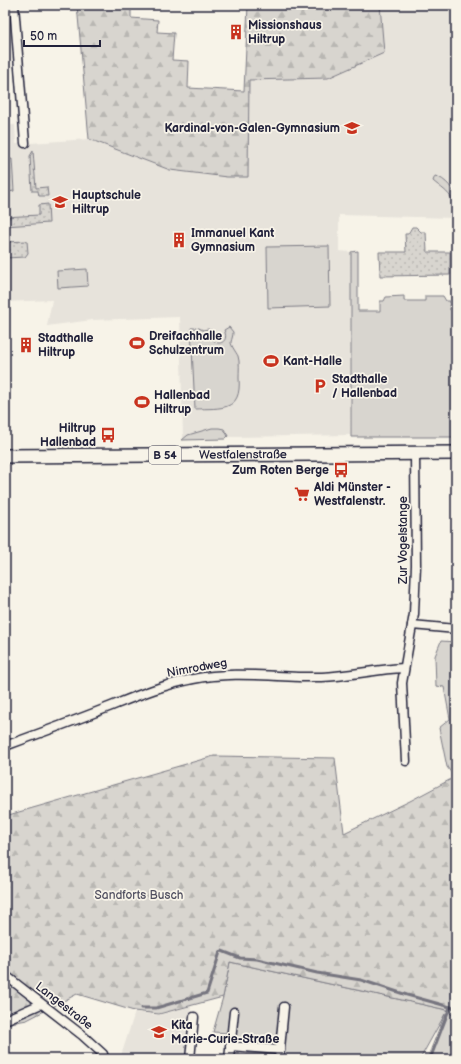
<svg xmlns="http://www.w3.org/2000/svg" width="461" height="1064" viewBox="0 0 461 1064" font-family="'Balsamiq Sans',sans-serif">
  <defs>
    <pattern id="forest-firs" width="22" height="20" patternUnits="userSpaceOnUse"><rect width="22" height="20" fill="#d8d5cf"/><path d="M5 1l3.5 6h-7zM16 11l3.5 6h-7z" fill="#b9b7b3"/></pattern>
    <pattern id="garden-dots" width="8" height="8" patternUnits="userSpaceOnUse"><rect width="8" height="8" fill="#d8d5cf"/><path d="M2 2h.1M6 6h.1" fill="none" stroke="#b9b7b3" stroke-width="1.8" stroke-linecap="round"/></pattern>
  </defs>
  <rect width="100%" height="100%" fill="#f7f3e8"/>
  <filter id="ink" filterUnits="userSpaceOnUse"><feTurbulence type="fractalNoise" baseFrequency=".025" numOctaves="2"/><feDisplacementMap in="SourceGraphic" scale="8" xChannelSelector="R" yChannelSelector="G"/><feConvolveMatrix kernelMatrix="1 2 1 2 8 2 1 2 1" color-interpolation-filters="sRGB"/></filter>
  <g filter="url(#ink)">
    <g fill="#e7e3db">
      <polygon points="380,5 456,5 456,218 339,215 339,251 351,252 350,435 183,438 180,317 92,320 47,326 52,300 5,302 5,125 15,125 16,144 89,139 170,170 248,177 249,80 328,78 349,68 381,23"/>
      <polygon points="191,1006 186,1059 120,1059 135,1012 159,1015"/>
    </g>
    <g fill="#d8d5cf" stroke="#7d7c85">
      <path d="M 435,176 C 445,178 456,191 456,201 L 453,201 C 448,191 441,188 433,181 Z"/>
      <polygon points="329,246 330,306 268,308 267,247"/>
      <polygon points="358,251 358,311 380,311 380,301 384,301 386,297 404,296 404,301 425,301 425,296 443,296 446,301 450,301 450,310 456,310 456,437 351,437 351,252"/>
      <polygon points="87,269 88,286 58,288 57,271"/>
      <path d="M 229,327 L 233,332 C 233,336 232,338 231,342 C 231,346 236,352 238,356 C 240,362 239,371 239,378 C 242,412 221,408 195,409 L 191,328 L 199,328 L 203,330 L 208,329 L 214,332 C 207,347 232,347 224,330 Z"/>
      <polygon points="212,428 219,428 224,429 228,436 225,439 182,440 188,435"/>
      <polygon points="441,641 456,642 456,779 447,767 439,728 450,719 444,687 436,686 435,656"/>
      <polygon points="230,962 447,1010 456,1019 456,1059 427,1059 445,1014 420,1059 233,1059 229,1033 213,1032 223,997"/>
    </g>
    <g fill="url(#forest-firs)" stroke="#7d7c85">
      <polygon points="77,5 131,5 131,18 158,20 157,32 174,33 172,60 189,61 188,88 244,91 248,5 380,5 384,53 328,78 249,80 248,177 227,177 170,170 89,139"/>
      <polygon points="214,756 335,758 344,833 410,801 455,777 456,779 456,1019 447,1010 230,962 223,997 159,1014 134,1011 77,994 27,1020 5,1024 5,816"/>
    </g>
    <g fill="url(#garden-dots)" stroke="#7d7c85">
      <polygon points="33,151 36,188 47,187 48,196 39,196 38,191 32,191 30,156"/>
      <polygon points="12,159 14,191 8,192 6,160"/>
      <polygon points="48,204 49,223 5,226 5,217 39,215 39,205"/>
      <polygon points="412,227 416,227 421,232 426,232 427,252 450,252 450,275 380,276 379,252 406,252 405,234 408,234"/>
      <polygon points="27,241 28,253 25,257 5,258 5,242"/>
    </g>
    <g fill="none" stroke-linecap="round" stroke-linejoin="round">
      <g stroke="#76747f" stroke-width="3">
        <polyline points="142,1008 156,1008 207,993 220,952 222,951 240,958 257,959 317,973 361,980 407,995 454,1008"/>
        <polyline points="430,1059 450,1007"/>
      </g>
      <g stroke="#22223b" stroke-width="11">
        <g id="street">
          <polyline points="14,5 25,143"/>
          <polyline points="412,625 456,629"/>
          <path d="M 5,746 C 38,734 71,722 104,709 C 134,697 161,685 193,679 C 236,670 279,678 322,677 C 350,676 376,669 404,668"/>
          <polyline points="406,761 402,683 414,614 416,565 415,454"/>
          <polyline points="5,975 82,1035 103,1054 104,1059"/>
          <polyline points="5,1020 41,1004"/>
          <polyline points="230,1046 280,1050"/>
          <polyline points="190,1059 194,1017"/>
          <polyline points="229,1059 234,1012"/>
          <polyline points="279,1059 284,1007"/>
        </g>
      </g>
      <g stroke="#22223b" stroke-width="16">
        <g id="primary">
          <path id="s1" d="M 5,456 L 456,453"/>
        </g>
      </g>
      <use href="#street" stroke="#f7f3e8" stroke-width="8"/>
      <use href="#primary" stroke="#f7f3e8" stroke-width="13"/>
    </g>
  </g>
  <defs>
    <g id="building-bare" transform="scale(1.2)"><path d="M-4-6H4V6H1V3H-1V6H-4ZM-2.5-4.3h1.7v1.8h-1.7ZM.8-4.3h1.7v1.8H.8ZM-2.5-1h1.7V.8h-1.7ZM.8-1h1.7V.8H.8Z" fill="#c8321e" stroke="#f7f3e8" stroke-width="2.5" paint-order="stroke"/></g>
    <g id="school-bare" transform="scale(1.2)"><path d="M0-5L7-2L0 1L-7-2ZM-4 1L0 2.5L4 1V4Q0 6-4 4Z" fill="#c8321e" stroke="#f7f3e8" stroke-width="2.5" paint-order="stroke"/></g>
    <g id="stadium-bare" transform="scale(1.2)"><path d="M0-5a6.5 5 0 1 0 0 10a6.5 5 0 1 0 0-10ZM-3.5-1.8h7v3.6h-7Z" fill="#c8321e" stroke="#f7f3e8" stroke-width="2.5" paint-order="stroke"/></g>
    <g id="parking-bare" transform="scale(1.2)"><path d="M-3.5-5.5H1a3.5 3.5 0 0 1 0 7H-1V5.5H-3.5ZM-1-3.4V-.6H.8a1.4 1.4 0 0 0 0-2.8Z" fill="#c8321e" stroke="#f7f3e8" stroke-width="2.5" paint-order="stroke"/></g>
    <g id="bus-bare" transform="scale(1.2)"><path d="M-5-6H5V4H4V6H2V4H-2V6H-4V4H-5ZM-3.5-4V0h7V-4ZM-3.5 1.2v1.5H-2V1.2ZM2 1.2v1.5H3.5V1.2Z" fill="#c8321e" stroke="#f7f3e8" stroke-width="2.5" paint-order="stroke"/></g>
    <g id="supermarket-bare" transform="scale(1.2)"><path d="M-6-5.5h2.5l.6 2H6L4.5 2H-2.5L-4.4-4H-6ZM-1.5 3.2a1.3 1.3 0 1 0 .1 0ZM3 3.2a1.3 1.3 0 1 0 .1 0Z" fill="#c8321e" stroke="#f7f3e8" stroke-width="2.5" paint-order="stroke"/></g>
  </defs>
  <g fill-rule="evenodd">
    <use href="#building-bare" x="236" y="32"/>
    <use href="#school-bare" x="352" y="128"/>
    <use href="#school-bare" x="60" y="202"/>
    <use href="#building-bare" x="179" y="240"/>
    <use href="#stadium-bare" x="137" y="343"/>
    <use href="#building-bare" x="26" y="345"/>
    <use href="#stadium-bare" x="271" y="361"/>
    <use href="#parking-bare" x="320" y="386"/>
    <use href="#stadium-bare" x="142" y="402"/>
    <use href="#bus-bare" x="108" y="435"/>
    <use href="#bus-bare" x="341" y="470"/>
    <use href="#supermarket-bare" x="302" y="494"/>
    <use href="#school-bare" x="159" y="1032"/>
  </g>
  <g text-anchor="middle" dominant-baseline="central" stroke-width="3.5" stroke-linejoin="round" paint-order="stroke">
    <rect fill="#f7f3e8" stroke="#62616f" stroke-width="1" x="149" y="446" width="32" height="18" rx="3"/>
    <g font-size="11" font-weight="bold" fill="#22223b">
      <text x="165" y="455">B 54</text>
    </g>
    <g font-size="12" font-weight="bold" fill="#22223b" stroke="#f7f3e8" text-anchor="start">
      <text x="248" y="25">Missionshaus<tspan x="248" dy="14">Hiltrup</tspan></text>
      <text x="340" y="128" text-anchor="end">Kardinal-von-Galen-Gymnasium</text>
      <text x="72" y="195">Hauptschule<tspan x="72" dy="14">Hiltrup</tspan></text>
      <text x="191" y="233">Immanuel Kant<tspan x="191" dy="14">Gymnasium</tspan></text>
      <text x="149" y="336">Dreifachhalle<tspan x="149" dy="14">Schulzentrum</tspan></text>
      <text x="38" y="338">Stadthalle<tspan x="38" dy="14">Hiltrup</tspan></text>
      <text x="283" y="361">Kant-Halle</text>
      <text x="332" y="379">Stadthalle<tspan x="332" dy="14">/ Hallenbad</tspan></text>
      <text x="154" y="395">Hallenbad<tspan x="154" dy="14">Hiltrup</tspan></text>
      <text x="96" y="428" text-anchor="end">Hiltrup<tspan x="96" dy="14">Hallenbad</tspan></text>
      <text x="329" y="470" text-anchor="end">Zum Roten Berge</text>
      <text x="314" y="487">Aldi Münster -<tspan x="314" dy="14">Westfalenstr.</tspan></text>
      <text x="171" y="1025">Kita<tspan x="171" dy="14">Marie-Curie-Straße</tspan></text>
    </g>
    <g font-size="12" fill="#22223b" stroke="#f7f3e8">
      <text stroke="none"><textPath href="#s1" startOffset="238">Westfalenstraße</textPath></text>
      <text transform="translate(403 540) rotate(-90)">Zur Vogelstange</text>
      <text transform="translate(197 668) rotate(-10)">Nimrodweg</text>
      <text transform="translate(64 1006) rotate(38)">Langestraße</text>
    </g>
    <g font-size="12" fill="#504f60" stroke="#f7f3e8">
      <text x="139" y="895">Sandforts Busch</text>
    </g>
  </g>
  <rect width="461" height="1064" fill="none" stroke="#f7f3e8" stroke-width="20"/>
  <rect x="10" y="10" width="441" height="1044" fill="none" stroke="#22223b" stroke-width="1.5" filter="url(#ink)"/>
  <path d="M24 40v6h76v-6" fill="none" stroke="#22223b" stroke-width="2"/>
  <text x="30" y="40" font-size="12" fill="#22223b" stroke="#f7f3e8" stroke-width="3" paint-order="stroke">50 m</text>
</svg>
